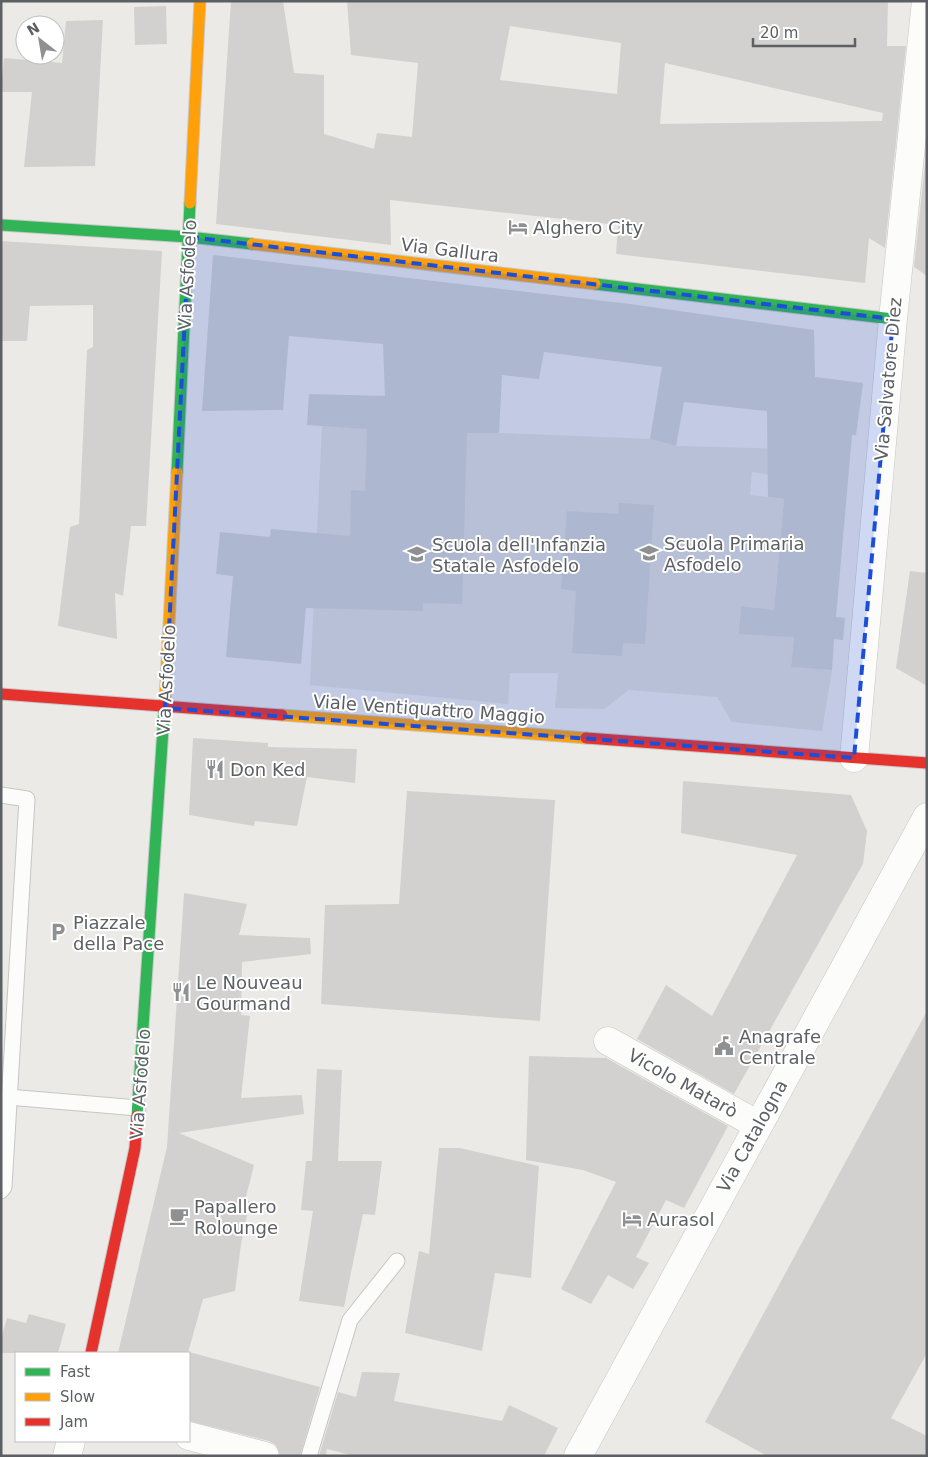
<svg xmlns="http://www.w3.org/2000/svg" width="928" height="1457" viewBox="0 0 928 1457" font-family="'DejaVu Sans',sans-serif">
  <rect width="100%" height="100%" fill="#ebeae6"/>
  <polygon fill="#dedcd6" points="322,426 650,439 676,446 788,449 786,477 752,472 750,495 784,499 774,610 741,606 795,627 791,667 832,670 822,731 732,722 717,697 629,690 604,709 555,708 558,673 510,673 508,704 310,685"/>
  <g fill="#d2d1cf" fill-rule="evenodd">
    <path d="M 231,1 L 283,1 L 294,73 L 324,75 L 324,134 L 374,149 L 377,133 L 412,137 L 418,63 L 351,55 L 347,1 L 888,1 L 887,46 L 906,46 L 885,248 L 869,238 L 865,283 L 616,254 L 618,225 L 390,200 L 391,245 L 216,224 ZM 510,26 L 621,43 L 617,94 L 500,80 ZM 665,63 L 883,113 L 882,121 L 660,124 Z"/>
    <polygon points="166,6 167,44 135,45 134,7"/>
    <polygon points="103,20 95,166 24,167 32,92 1,92 4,58 62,63 66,21"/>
    <polygon points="927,145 927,276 914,267"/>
    <polygon points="1,241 162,251 146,526 131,526 123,596 115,593 117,639 58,626 70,527 79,524 87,350 93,347 93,305 30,306 27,341 1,341"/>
    <polygon points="213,255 630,304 814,330 815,377 863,383 856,435 852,435 836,617 845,618 843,640 834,639 832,670 791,667 794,637 739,634 741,606 774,610 784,499 768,497 767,411 684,402 676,446 650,439 662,367 544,352 539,379 502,375 499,433 467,433 462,604 423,603 423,611 306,608 301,664 226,657 233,576 216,574 220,532 270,537 271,529 350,536 351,490 365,491 367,429 307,425 309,394 385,396 383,344 289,336 283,410 202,411"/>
    <polygon points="619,503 654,505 645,644 623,643 622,656 572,653 576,591 561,589 567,511 618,514"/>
    <polygon points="910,571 927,573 927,686 896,668"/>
    <polygon points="193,738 268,743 268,747 357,749 355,783 307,777 297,826 255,821 254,826 189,815"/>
    <polygon points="683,781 851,795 867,831 863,864 734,1094 637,1039 666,985 712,1016 797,855 681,833"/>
    <polygon points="407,791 555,800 540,1021 321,1004 325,905 399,904"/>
    <polygon points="184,893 247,904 239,935 310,938 311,954 242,962 241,1015 250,1016 241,1098 302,1095 304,1114 179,1133 254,1165 245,1201 250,1201 241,1244 235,1291 203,1299 188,1353 118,1353 167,1147"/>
    <polygon points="927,1011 927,1353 891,1418 927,1436 927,1456 767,1456 705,1422"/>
    <polygon points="529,1056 606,1058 728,1126 684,1208 666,1200 636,1257 649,1263 633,1289 608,1275 591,1304 561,1289 616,1182 583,1170 526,1160"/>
    <polygon points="317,1069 342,1070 338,1161 382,1161 375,1215 363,1214 344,1307 299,1301 313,1211 301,1210 306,1161 312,1161"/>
    <polygon points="439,1148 460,1148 539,1166 531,1278 495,1273 482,1351 405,1333 419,1251 429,1254"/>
    <polygon points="29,1314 66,1324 58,1353 1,1353 1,1339 7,1318 26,1323"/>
    <polygon points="189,1352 320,1387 300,1456 280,1456 276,1445 269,1441 189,1421"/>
    <polygon points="362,1372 400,1373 394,1401 502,1421 509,1405 558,1428 544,1456 354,1456 327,1449 326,1456 319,1456 338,1392 356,1397"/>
  </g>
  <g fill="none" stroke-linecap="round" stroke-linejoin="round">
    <g stroke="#c7c6c6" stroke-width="17">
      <g id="lane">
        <polyline points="1,795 27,799 4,1187 1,1191"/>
        <polyline points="8,1097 138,1108"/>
        <polyline points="309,1456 350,1320 397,1261"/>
      </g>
    </g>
    <g stroke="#c7c6c6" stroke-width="29">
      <g id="street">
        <polyline points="854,758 893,319 926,1"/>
        <polyline points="608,1041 758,1125"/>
        <polyline points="189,1436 265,1456"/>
        <polyline points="67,1456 71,1441"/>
        <polyline points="578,1456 927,817"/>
      </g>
    </g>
    <g stroke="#c6c6c7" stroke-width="13">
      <g id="fast">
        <polyline points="1,225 189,237 252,244"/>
        <polyline points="595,284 893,319"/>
        <polyline points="177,472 190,203"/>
        <polyline points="137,1116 165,699"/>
      </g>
    </g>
    <g stroke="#c6c6c7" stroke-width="13">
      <g id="slow">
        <polyline points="190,203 200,1"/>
        <polyline points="252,244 595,284"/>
        <polyline points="165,699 177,472"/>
        <polyline points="282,715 586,738"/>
      </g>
    </g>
    <g stroke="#c6c6c7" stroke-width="13">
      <g id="jam">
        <polyline points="1,694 282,715"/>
        <polyline points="586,738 927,763"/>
        <polyline points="91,1353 135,1148 137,1116"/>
      </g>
    </g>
    <use href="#lane" stroke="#fcfcfb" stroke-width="15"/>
    <use href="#street" stroke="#fcfcfb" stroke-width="28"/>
    <use href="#fast" stroke="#30b455" stroke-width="11"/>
    <use href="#slow" stroke="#ff9f0a" stroke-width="11"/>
    <use href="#jam" stroke="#e5322d" stroke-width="11"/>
  </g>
  <path fill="#1d4ed8" fill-opacity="0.2" stroke="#1d4ed8" stroke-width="4" stroke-dasharray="10 6" stroke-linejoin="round" d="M 189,237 L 893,319 L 854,758 L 165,708 Z"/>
  <defs>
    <g id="hotel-bare" transform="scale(1.5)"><path d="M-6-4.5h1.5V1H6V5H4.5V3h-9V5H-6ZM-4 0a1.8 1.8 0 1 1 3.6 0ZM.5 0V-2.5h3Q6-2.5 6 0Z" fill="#8e9091" stroke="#fff" stroke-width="2.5" paint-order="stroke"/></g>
    <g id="school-bare" transform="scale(1.5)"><path d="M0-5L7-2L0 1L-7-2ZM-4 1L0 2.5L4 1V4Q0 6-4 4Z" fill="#8e9091" stroke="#fff" stroke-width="2.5" paint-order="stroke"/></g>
    <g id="restaurant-bare" transform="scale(1.5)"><path d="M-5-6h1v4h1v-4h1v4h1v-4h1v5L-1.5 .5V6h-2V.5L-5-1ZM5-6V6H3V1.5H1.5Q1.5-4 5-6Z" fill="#8e9091" stroke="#fff" stroke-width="2.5" paint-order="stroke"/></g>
    <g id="parking-bare" transform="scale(1.5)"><path d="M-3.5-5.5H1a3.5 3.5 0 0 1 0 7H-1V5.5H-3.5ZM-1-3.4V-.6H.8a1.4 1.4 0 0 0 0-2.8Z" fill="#8e9091" stroke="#fff" stroke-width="2.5" paint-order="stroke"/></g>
    <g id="civic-bare" transform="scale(1.5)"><path d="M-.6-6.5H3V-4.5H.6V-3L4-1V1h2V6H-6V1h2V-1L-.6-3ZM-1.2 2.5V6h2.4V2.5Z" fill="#8e9091" stroke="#fff" stroke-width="2.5" paint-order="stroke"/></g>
    <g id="cafe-bare" transform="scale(1.5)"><path d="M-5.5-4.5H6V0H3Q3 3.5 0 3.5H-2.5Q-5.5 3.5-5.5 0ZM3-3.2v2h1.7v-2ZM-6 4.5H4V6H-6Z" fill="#8e9091" stroke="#fff" stroke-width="2.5" paint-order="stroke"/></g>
  </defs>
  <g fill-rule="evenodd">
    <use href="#hotel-bare" x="518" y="227"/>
    <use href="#school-bare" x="649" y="553"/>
    <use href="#school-bare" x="417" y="554"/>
    <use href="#restaurant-bare" x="215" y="769"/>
    <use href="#parking-bare" x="58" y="932"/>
    <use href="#restaurant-bare" x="181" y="992"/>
    <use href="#civic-bare" x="724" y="1046"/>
    <use href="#cafe-bare" x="179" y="1216"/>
    <use href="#hotel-bare" x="632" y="1219"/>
  </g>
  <g text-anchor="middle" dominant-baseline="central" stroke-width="4" stroke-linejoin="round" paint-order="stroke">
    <g font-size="18" fill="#5c5f63" stroke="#fff" text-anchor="start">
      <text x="533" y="227">Alghero City</text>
      <text x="664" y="543">Scuola Primaria<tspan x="664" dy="21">Asfodelo</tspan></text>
      <text x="432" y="544">Scuola dell'Infanzia<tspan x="432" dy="21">Statale Asfodelo</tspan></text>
      <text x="230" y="769">Don Ked</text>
      <text x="73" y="922">Piazzale<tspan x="73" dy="21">della Pace</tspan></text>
      <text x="196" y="982">Le Nouveau<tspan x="196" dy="21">Gourmand</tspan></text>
      <text x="739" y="1036">Anagrafe<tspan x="739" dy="21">Centrale</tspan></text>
      <text x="194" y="1206">Papallero<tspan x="194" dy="21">Rolounge</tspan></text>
      <text x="647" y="1219">Aurasol</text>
    </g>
    <g font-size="18" fill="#5c5f63" stroke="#fff">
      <text transform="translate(450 250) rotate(7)">Via Gallura</text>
      <text transform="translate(187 275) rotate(-87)">Via Asfodelo</text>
      <text transform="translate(888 379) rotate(-85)">Via Salvatore Diez</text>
      <text transform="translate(166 680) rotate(-87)">Via Asfodelo</text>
      <text transform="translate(429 709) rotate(4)">Viale Ventiquattro Maggio</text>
      <text transform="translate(683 1083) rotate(29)">Vicolo Matarò</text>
      <text transform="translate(140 1084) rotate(-86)">Via Asfodelo</text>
      <text transform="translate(752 1136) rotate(-61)">Via Catalogna</text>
    </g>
  </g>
  <rect width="928" height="1457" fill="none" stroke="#5c5f63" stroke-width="5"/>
  <rect x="15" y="1352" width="175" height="90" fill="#ffffff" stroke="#bebfc1"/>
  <rect x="25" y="1368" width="25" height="8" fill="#30b455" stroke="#bebfc1"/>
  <text x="60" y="1377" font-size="15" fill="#5c5f63">Fast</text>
  <rect x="25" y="1393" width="25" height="8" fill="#ff9f0a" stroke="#bebfc1"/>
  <text x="60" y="1402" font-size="15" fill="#5c5f63">Slow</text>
  <rect x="25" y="1418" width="25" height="8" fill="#e5322d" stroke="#bebfc1"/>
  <text x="60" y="1427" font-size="15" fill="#5c5f63">Jam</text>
  <g transform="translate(40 40) rotate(329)"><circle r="24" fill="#ffffff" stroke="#bebfc1"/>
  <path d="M0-4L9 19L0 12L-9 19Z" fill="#8e9091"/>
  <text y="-8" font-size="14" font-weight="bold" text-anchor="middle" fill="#5c5f63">N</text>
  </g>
  <path d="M753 38v8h102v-8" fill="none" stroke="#5c5f63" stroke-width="2.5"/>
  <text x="760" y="38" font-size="15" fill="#5c5f63" stroke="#ffffff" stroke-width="4" paint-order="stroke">20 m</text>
</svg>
